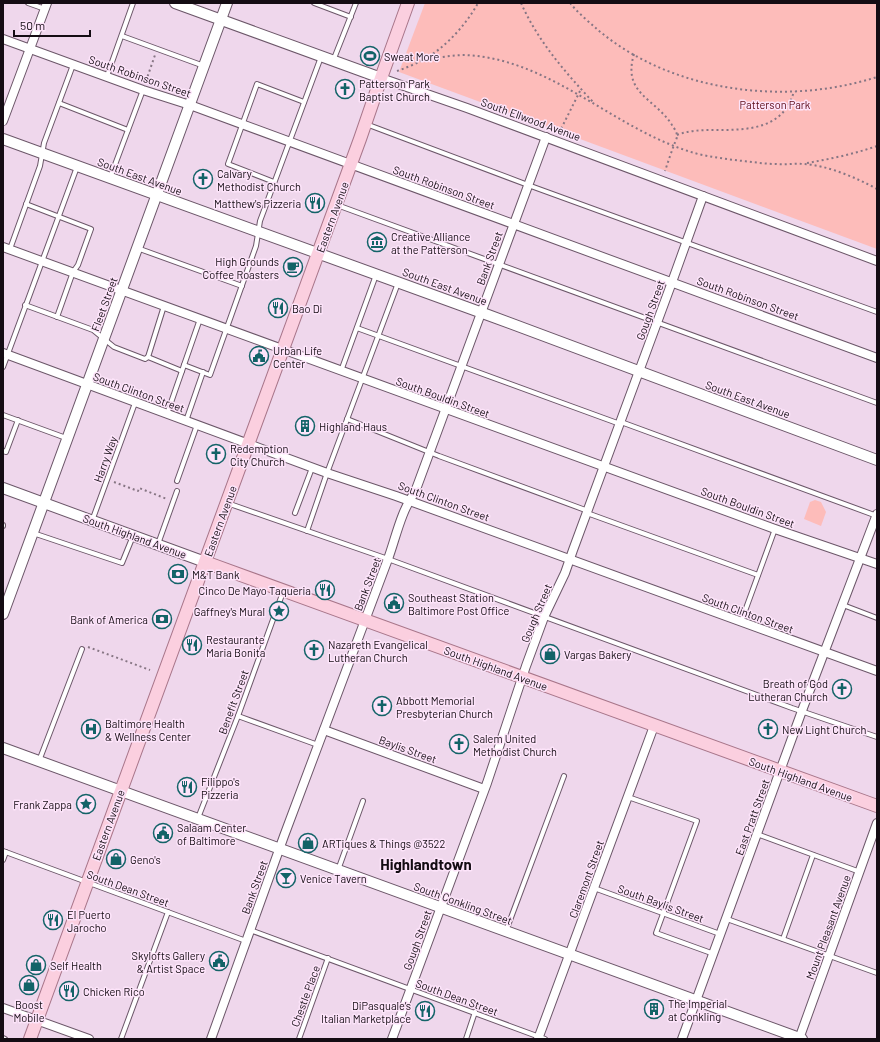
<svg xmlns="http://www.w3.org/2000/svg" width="880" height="1042" viewBox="0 0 880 1042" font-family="Barlow,sans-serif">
  <rect width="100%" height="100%" fill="#efd7ec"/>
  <g fill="#fdbcba">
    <polygon points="425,3 877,3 877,249 399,72"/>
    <polygon points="815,500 821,502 826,512 821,526 804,519 810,502"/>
  </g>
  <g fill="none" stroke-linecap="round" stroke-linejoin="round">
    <g stroke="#6c5769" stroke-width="6">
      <g id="service">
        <polyline points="28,3 45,9"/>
        <polyline points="314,3 351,17"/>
        <polyline points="122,36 204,66"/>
        <polyline points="333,61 356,3"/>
        <polyline points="107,76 133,3"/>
        <polyline points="59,103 128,130"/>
        <polyline points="366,124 528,185 877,312"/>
        <polyline points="110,178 143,90"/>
        <polyline points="274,182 228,164 257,84 304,102"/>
        <polyline points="26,204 91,229 78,265 73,272 57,317"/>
        <polyline points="337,205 877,403"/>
        <polyline points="137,248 242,286"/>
        <polyline points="10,249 40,166 44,143 73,65"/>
        <polyline points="25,305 93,330 114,347 145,359 148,357 182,371 184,365 210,375 256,246 260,221 321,57"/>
        <polyline points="357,328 620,424"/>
        <polyline points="148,357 164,306"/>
        <polyline points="184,365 200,319"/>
        <polyline points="3,367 77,167"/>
        <polyline points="341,371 376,275"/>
        <polyline points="167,414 182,371"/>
        <polyline points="3,415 66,438"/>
        <polyline points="347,419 439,456 588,511"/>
        <polyline points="186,421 203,372"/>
        <polyline points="621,422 877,516"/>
        <polyline points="3,451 6,452 18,420"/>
        <polyline points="177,481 197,425"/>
        <polyline points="227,503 388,559 792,708 877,737"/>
        <polyline points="295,513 312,468"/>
        <polyline points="587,513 758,575"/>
        <polyline points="92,521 135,403"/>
        <polyline points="3,525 3,526"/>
        <polyline points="307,531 327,473 398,283"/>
        <polyline points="33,533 122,563 133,536"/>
        <polyline points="158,544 177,491"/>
        <polyline points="843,605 877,618"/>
        <polyline points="741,622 775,529"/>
        <polyline points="238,716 318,745"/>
        <polyline points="39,761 82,649"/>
        <polyline points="628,797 697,821 656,933 714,954"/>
        <polyline points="198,818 238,716 283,592"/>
        <polyline points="757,834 860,872"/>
        <polyline points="3,851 246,941"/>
        <polyline points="3,860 6,852"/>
        <polyline points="338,870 363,801"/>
        <polyline points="594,888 720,934"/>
        <polyline points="727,919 877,973"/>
        <polyline points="250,930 545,1039"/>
        <polyline points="506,931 564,776"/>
        <polyline points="783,939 813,855"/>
        <polyline points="3,1038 5,1039"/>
        <polyline points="121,1039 168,912"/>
        <polyline points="299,1039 328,958"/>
        <polyline points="466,1039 475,1012"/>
      </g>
    </g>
    <g stroke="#6c5769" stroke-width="10">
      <g id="minor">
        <polyline points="3,39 143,90 190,105 877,358"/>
        <polyline points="381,78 467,108 877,261"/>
        <polyline points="3,121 47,3"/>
        <polyline points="3,247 775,529 877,564"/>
        <polyline points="3,353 327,473 396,496 877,671"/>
        <polyline points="324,730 484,789"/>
        <polyline points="3,1008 89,1039"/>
        <path d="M 211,1039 L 284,836 L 388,559 C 396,537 401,511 415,492 L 546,137"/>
        <polyline points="392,1039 487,783 526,666 544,617 565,573 573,550 672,282 703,196"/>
        <polyline points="538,1039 654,726"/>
        <polyline points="682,1039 803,708 877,514"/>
        <polyline points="799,1039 877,823"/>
      </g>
    </g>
    <g stroke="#6c5769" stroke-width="12">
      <g id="tertiary">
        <polyline points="175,3 381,78"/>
        <polyline points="3,139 488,315 877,460"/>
        <polyline points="3,488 205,562"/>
        <polyline points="3,614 227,3"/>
        <polyline points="3,748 802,1039"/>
      </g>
    </g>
    <g stroke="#a8768a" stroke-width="14">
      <g id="primary">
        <polyline points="205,562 877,806"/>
        <polyline points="30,1039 360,139 381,78 408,3"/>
      </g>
    </g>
    <g stroke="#877684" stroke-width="2" stroke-dasharray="2 3" stroke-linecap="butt">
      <path d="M 521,3 C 538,41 564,71 593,102"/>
      <path d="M 570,3 C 578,13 589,22 598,30 C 673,93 786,106 877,77"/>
      <path d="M 634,54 C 622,94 655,98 672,125 C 674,128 677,132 677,136 C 677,139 675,142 674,145 C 671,153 668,162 665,171"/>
      <path d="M 423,60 C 437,58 451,55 465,55 C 553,59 616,132 698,154 C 716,158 734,160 752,162 C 760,163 768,164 776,164 C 785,165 794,163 803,164 C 827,165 857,178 877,189"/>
      <path d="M 397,71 C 406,68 415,64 423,60 C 445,48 466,25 478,3"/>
      <polyline points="146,81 155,55"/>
      <polyline points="559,133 581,89"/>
      <path d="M 677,135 C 690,130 703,130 716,130 C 749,130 784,129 794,91"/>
      <path d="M 807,163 C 830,159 854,154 877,146"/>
      <polyline points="114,482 138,491 139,488 167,499"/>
      <polyline points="88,647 150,670"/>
    </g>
    <use href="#service" stroke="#fff" stroke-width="4"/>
    <use href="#minor" stroke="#fff" stroke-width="8"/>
    <use href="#tertiary" stroke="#fff" stroke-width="10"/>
    <use href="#primary" stroke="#fbcfdf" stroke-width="12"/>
  </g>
  <defs>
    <g id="stadium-ring" transform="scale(1)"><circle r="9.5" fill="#fde4fa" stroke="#136368" stroke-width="1.5"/><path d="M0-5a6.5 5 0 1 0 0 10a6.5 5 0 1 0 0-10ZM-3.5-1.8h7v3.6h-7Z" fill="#136368"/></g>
    <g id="church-ring" transform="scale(1)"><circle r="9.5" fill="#fde4fa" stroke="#136368" stroke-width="1.5"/><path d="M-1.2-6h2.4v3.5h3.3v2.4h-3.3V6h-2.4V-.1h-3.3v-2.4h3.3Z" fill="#136368"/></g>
    <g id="restaurant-ring" transform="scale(1)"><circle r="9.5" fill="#fde4fa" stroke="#136368" stroke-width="1.5"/><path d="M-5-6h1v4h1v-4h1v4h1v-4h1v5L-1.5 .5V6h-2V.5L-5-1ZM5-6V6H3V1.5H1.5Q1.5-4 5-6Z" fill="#136368"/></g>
    <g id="museum-ring" transform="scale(1)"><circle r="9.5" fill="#fde4fa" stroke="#136368" stroke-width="1.5"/><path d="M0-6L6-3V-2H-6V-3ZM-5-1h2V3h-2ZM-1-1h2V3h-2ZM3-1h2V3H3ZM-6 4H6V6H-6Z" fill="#136368"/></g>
    <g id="cafe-ring" transform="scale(1)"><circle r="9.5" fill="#fde4fa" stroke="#136368" stroke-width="1.5"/><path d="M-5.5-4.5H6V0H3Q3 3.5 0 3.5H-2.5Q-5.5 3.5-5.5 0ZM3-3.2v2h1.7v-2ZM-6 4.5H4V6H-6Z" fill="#136368"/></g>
    <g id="civic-ring" transform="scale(1)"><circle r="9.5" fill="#fde4fa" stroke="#136368" stroke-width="1.5"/><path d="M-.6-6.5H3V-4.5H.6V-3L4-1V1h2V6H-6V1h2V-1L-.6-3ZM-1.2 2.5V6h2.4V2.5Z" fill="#136368"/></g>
    <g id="building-ring" transform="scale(1)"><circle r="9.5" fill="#fde4fa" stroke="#136368" stroke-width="1.5"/><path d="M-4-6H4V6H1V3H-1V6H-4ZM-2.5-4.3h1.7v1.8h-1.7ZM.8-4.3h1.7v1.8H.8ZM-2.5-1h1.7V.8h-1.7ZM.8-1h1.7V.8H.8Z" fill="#136368"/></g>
    <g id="bank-ring" transform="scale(1)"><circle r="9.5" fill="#fde4fa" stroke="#136368" stroke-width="1.5"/><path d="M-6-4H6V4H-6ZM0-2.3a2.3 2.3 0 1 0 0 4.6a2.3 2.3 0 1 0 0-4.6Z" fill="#136368"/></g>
    <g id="sight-ring" transform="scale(1)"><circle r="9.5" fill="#fde4fa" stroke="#136368" stroke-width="1.5"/><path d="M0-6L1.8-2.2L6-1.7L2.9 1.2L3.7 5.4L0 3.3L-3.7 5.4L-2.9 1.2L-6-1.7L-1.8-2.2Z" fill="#136368"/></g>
    <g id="shop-ring" transform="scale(1)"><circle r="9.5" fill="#fde4fa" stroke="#136368" stroke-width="1.5"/><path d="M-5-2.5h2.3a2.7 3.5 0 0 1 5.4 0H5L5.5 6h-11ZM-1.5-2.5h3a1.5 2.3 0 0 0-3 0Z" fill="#136368"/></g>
    <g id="hospital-ring" transform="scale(1)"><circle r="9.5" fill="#fde4fa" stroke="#136368" stroke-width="1.5"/><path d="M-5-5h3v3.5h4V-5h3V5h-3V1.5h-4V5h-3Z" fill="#136368"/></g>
    <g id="bar-ring" transform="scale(1)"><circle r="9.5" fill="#fde4fa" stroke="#136368" stroke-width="1.5"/><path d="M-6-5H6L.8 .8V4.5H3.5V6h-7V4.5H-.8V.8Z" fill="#136368"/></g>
  </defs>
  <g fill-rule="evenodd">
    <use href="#stadium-ring" x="370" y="56"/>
    <use href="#church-ring" x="345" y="89"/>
    <use href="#church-ring" x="203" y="179"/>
    <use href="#restaurant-ring" x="315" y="203"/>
    <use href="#museum-ring" x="377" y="242"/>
    <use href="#cafe-ring" x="293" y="267"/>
    <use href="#restaurant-ring" x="278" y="308"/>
    <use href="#civic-ring" x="259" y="356"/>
    <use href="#building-ring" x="305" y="426"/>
    <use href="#church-ring" x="216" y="454"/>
    <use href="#bank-ring" x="178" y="574"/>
    <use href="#restaurant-ring" x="325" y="590"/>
    <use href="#civic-ring" x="394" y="603"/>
    <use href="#sight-ring" x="279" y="611"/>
    <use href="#bank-ring" x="162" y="619"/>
    <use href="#restaurant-ring" x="192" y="645"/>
    <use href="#church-ring" x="314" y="650"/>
    <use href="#shop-ring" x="550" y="654"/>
    <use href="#church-ring" x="842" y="689"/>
    <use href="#church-ring" x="382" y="706"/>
    <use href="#hospital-ring" x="91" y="729"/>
    <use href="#church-ring" x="768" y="729"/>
    <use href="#church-ring" x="459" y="744"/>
    <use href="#restaurant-ring" x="187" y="787"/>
    <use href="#sight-ring" x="86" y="804"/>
    <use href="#civic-ring" x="163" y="833"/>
    <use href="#shop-ring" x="308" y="843"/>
    <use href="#shop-ring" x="116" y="859"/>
    <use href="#bar-ring" x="286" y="878"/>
    <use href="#restaurant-ring" x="53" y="920"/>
    <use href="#civic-ring" x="219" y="961"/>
    <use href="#shop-ring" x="36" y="965"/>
    <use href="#shop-ring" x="29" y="985"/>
    <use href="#restaurant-ring" x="69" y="991"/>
    <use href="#building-ring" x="654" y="1009"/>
    <use href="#restaurant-ring" x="425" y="1011"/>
  </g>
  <g text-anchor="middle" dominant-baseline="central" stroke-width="3" stroke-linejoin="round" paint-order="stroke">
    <g font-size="11" fill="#140c13" stroke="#fde4fa" text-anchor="start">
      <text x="384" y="56">Sweat More</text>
      <text x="359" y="83">Patterson Park<tspan x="359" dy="13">Baptist Church</tspan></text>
      <text x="217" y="173">Calvary<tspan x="217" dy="13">Methodist Church</tspan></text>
      <text x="301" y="203" text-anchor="end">Matthew's Pizzeria</text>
      <text x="391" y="236">Creative Alliance<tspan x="391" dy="13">at the Patterson</tspan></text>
      <text x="279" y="261" text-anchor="end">High Grounds<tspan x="279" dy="13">Coffee Roasters</tspan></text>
      <text x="292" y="308">Bao Di</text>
      <text x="273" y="350">Urban Life<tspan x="273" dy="13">Center</tspan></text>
      <text x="319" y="426">Highland Haus</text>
      <text x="230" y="448">Redemption<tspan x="230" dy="13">City Church</tspan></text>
      <text x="192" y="574">M&amp;T Bank</text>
      <text x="311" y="590" text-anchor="end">Cinco De Mayo Taqueria</text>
      <text x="408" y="597">Southeast Station<tspan x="408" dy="13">Baltimore Post Office</tspan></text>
      <text x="265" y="611" text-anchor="end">Gaffney's Mural</text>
      <text x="148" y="619" text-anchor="end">Bank of America</text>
      <text x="206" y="639">Restaurante<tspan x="206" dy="13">Maria Bonita</tspan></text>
      <text x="328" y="644">Nazareth Evangelical<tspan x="328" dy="13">Lutheran Church</tspan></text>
      <text x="564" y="654">Vargas Bakery</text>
      <text x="828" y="683" text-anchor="end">Breath of God<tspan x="828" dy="13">Lutheran Church</tspan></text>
      <text x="396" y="700">Abbott Memorial<tspan x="396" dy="13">Presbyterian Church</tspan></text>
      <text x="105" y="723">Baltimore Health<tspan x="105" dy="13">&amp; Wellness Center</tspan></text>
      <text x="782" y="729">New Light Church</text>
      <text x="473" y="738">Salem United<tspan x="473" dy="13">Methodist Church</tspan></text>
      <text x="201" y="781">Filippo's<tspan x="201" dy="13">Pizzeria</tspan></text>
      <text x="72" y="804" text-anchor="end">Frank Zappa</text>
      <text x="177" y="827">Salaam Center<tspan x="177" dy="13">of Baltimore</tspan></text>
      <text x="322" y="843">ARTiques &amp; Things @3522</text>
      <text x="130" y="859">Geno's</text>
      <text x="300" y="878">Venice Tavern</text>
      <text x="67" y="914">El Puerto<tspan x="67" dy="13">Jarocho</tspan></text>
      <text x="205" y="955" text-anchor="end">Skylofts Gallery<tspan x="205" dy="13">&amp; Artist Space</tspan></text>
      <text x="50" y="965">Self Health</text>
      <text x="83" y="991">Chicken Rico</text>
      <text x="668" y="1003">The Imperial<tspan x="668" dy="13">at Conkling</tspan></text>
      <text x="29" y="1004" text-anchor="middle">Boost<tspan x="29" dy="13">Mobile</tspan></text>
      <text x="411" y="1005" text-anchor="end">DiPasquale’s<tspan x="411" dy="13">Italian Marketplace</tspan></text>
    </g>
    <g font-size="11" fill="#140c13" stroke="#fde4fa">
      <text transform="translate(140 76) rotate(19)">South Robinson Street</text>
      <text transform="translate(531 119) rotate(20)">South Ellwood Avenue</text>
      <text transform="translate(140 176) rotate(20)">South East Avenue</text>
      <text transform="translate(444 187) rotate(20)">South Robinson Street</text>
      <text transform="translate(332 217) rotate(-70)">Eastern Avenue</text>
      <text transform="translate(489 258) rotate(-70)">Bank Street</text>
      <text transform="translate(445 286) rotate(20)">South East Avenue</text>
      <text transform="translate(748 298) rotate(20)">South Robinson Street</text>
      <text transform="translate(104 304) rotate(-70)">Fleet Street</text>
      <text transform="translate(650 310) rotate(-70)">Gough Street</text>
      <text transform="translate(139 392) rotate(20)">South Clinton Street</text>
      <text transform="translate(443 397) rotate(20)">South Bouldin Street</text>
      <text transform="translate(748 399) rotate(20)">South East Avenue</text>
      <text transform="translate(105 459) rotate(-70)">Harry Way</text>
      <text transform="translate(444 501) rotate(20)">South Clinton Street</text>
      <text transform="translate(748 507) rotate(20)">South Bouldin Street</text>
      <text transform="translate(220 521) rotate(-70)">Eastern Avenue</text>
      <text transform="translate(135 536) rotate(20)">South Highland Avenue</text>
      <text transform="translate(367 584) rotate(-69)">Bank Street</text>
      <text transform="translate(536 613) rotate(-67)">Gough Street</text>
      <text transform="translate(748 613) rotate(20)">South Clinton Street</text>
      <text transform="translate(496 668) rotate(20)">South Highland Avenue</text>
      <text transform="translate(233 702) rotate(-70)">Benefit Street</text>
      <text transform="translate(408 749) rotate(20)">Baylis Street</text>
      <text transform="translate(801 779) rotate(20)">South Highland Avenue</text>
      <text transform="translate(752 817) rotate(-70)">East Pratt Street</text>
      <text transform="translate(108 825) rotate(-70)">Eastern Avenue</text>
      <text transform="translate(586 879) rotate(-70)">Claremont Street</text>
      <text transform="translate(254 887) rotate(-70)">Bank Street</text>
      <text transform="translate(128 888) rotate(20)">South Dean Street</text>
      <text transform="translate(463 903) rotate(20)">South Conkling Street</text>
      <text transform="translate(661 903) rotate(20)">South Baylis Street</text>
      <text transform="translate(828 927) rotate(-70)">Mount Pleasant Avenue</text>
      <text transform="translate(417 940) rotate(-70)">Gough Street</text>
      <text transform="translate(305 996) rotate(-70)">Chestle Place</text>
      <text transform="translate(457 997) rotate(20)">South Dean Street</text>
    </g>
    <g font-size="11" fill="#5a0814" stroke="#fde4fa">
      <text x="775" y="104">Patterson Park</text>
    </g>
    <g font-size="15" font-weight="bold" fill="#140c13" stroke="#fde4fa">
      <text x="426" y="864">Highlandtown</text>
    </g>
  </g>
  <rect width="880" height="1042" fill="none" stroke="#140c13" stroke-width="8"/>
  <path d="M14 30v6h76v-6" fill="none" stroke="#140c13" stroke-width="2"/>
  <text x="20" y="30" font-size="12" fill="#140c13" stroke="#fde4fa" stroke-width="3" paint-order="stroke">50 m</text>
</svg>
